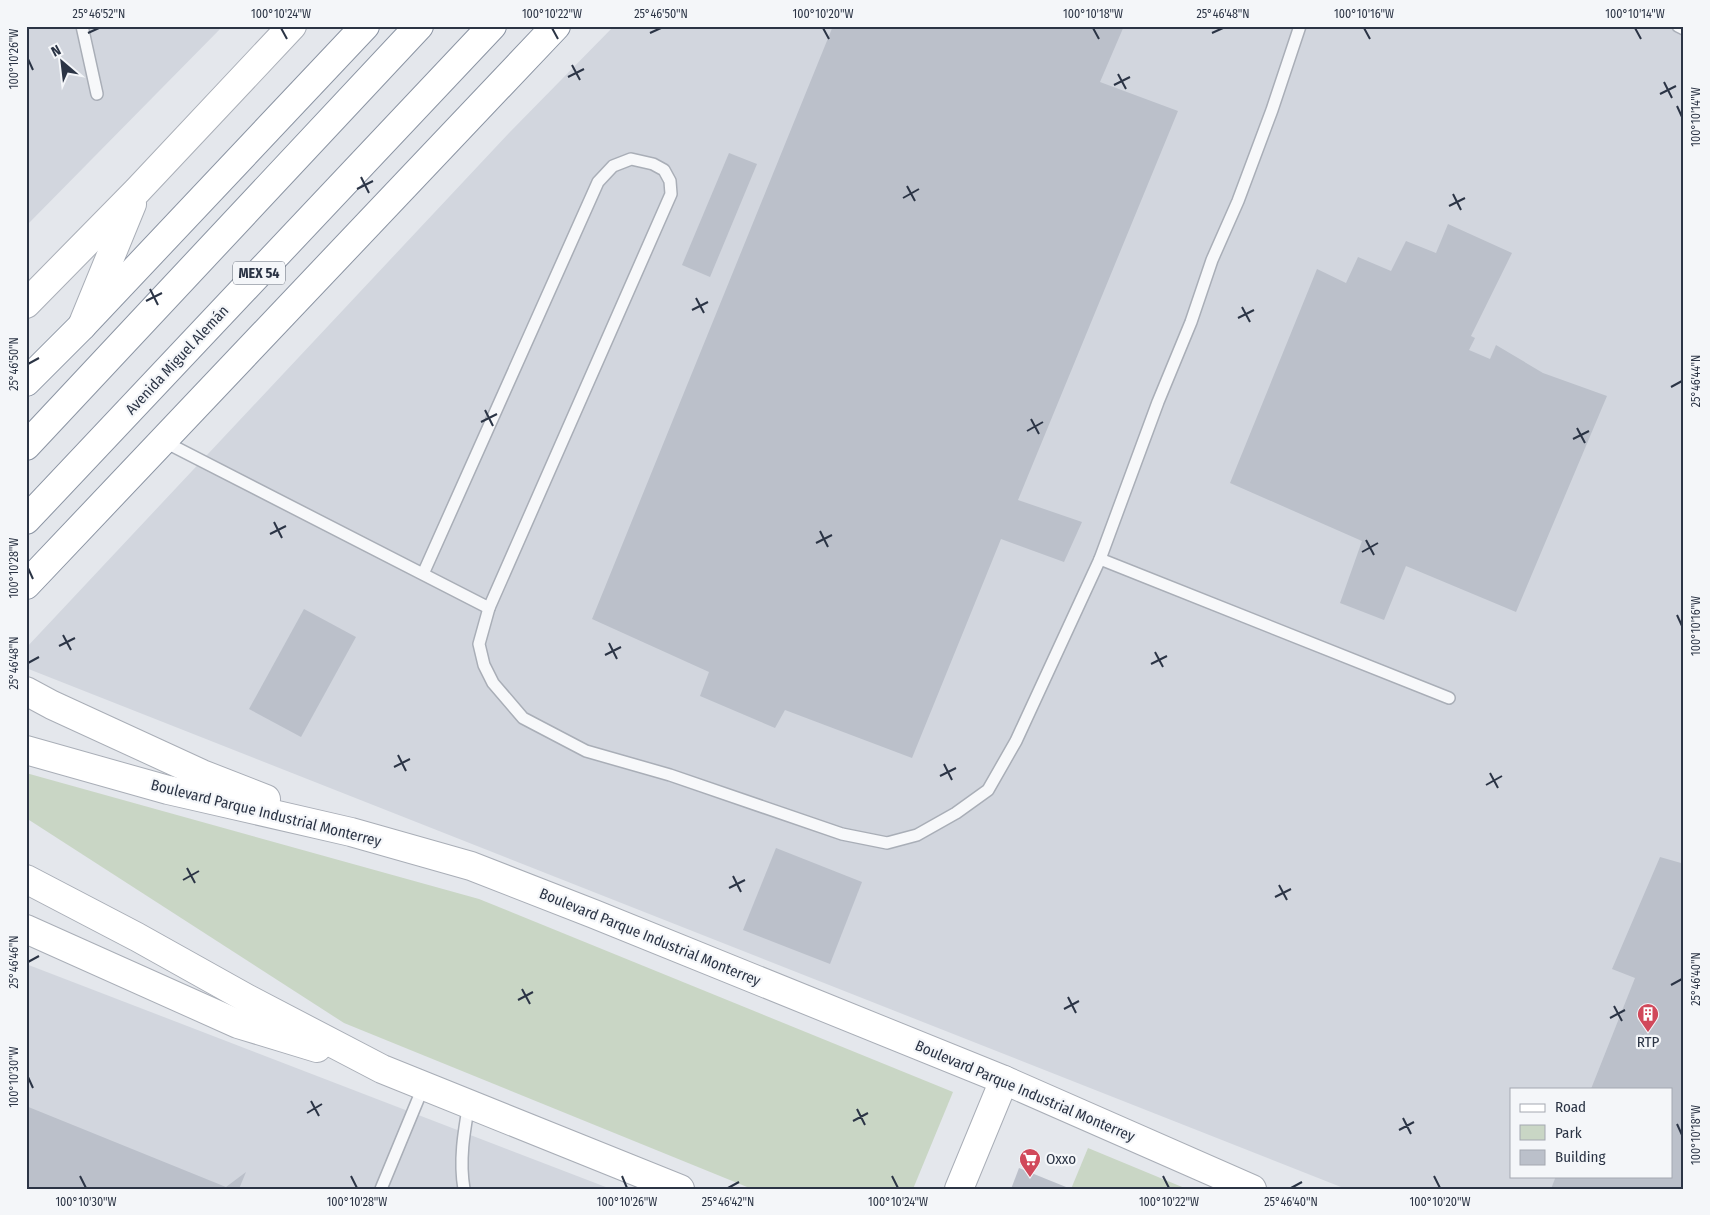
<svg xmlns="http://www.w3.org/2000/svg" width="1710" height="1215" viewBox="0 0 1710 1215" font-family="'Fira Sans Condensed',sans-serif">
  <rect width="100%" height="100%" fill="#e4e7ec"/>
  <g fill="#d2d6de" fill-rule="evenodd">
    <polygon points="26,26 223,26 26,226"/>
    <path d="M 614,26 L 1684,26 L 1684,1189 L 1346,1189 L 26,668 L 26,648 L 509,133 ZM 1511,1089 L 1671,1089 L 1671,1176 L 1511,1176 Z"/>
    <polygon points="26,964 611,1189 26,1189"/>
  </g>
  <g fill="#c9d6c5">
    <polygon points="26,773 479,899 953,1092 913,1189 752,1189 344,1023 26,818"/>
    <polygon points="1088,1148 1187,1189 1071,1189"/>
  </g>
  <g fill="#bbc0ca">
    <polygon points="833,26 1124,26 1100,82 1178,111 1018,500 1082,522 1064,562 1001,539 912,758 785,710 775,728 700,696 709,672 592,619"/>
    <polygon points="729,153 757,164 710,277 682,265"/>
    <polygon points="1448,224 1512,253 1471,336 1475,338 1469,350 1490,359 1496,345 1543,373 1607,396 1516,612 1406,566 1384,620 1340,603 1362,541 1230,483 1317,269 1346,283 1358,257 1391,271 1406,241 1436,253"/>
    <polygon points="304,609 356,637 301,737 249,709"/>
    <polygon points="776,848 862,882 830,964 743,930"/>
    <polygon points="1684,856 1684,1189 1551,1189 1556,1176 1671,1176 1671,1089 1591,1089 1635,978 1612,969 1660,857 1681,863"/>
    <polygon points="26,1106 226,1187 246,1172 239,1189 26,1189"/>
    <polygon points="1019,1168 1071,1189 1011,1189"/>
  </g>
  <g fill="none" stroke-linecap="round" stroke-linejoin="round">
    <g stroke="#a9aeb7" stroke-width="14">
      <g id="lane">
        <polyline points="82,26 97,94"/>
        <polyline points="1678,26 1684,29"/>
        <polyline points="163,441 489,608 671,194 670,181 664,170 653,164 631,159 613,166 598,182 423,574"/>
        <polyline points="1100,559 1158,402 1191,322 1212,260 1238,201 1272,110 1300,26"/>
        <polyline points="489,608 479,644 484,665 493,683 523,718 586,751 670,775 842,834 887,843 917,835 956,813 988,790 1016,741 1100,559 1449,698"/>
        <polyline points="381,1189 424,1085"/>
        <path d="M 464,1189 C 459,1160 464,1132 469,1103"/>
      </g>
    </g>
    <g stroke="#a9aeb7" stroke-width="30">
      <g id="secondary">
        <polyline points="26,304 137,191 292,26"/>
        <polyline points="82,326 132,204"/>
        <polyline points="26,691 52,705 202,774 266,799"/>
        <polyline points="26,750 168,790 351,832 471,866 594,914 1004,1080 1252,1189"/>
        <polyline points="26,879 137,937 248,999 382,1069 680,1189"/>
        <polyline points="26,929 238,1024 317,1048"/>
        <polyline points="959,1189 1004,1080"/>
      </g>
    </g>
    <g stroke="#8b94a3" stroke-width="30">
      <g id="highway">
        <polyline points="26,382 82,326 365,26"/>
        <polyline points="26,446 419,26"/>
        <polyline points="26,520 492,26"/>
        <polyline points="26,585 556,26"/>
      </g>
    </g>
    <use href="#lane" stroke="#f7f8fa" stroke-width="11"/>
    <use href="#secondary" stroke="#fff" stroke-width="28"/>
    <use href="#highway" stroke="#fff" stroke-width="28"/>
  </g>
  <path fill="none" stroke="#2b3445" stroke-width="2" d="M 281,28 L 287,39M 552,28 L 558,39M 823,28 L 829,39M 1093,28 L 1099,39M 1364,28 L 1370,39M 1635,28 L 1641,39M 88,33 L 99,28M 650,33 L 661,28M 1212,33 L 1223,28M 28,59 L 33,70M 572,65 L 580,80M 1118,74 L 1126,89M 568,77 L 584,69M 1664,82 L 1672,98M 1114,85 L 1130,77M 1660,94 L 1676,86M 1677,106 L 1682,117M 361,177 L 369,193M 907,186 L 915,201M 357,189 L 373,181M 1453,194 L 1461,210M 903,198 L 919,189M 1449,206 L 1465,198M 150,289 L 158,305M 696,298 L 704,313M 146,301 L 162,293M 1242,307 L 1250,322M 692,310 L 708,302M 1238,318 L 1254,310M 28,364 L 39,358M 1671,387 L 1682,381M 485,410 L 493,426M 1031,419 L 1039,434M 481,422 L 497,414M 1577,428 L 1585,443M 1027,431 L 1043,422M 1573,439 L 1589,431M 274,522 L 282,538M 820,531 L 828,547M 270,534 L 286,526M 1366,540 L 1374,555M 816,543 L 832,535M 1362,552 L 1378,543M 28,568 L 33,579M 1677,615 L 1682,626M 63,635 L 71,650M 609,643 L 617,659M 59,646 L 75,638M 1155,652 L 1163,667M 605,655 L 621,647M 28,663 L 39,657M 1151,664 L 1167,656M 398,755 L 406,771M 944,764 L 952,780M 394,767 L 410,759M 1490,773 L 1498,788M 940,776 L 956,768M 1486,785 L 1502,776M 187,868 L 195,883M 733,876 L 741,892M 183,880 L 199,871M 1279,885 L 1287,900M 729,888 L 745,880M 1275,897 L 1291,889M 28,962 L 39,956M 1671,985 L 1682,979M 522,989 L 530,1004M 1068,997 L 1076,1013M 518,1000 L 533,992M 1614,1006 L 1622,1021M 1064,1009 L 1079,1001M 1610,1018 L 1625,1010M 28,1077 L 33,1088M 311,1101 L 319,1116M 857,1109 L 865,1125M 307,1113 L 322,1104M 1403,1118 L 1411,1134M 853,1121 L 868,1113M 1677,1124 L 1682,1135M 1399,1130 L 1414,1122M 80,1176 L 86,1188M 351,1176 L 357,1188M 622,1176 L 627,1188M 892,1176 L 898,1188M 1163,1176 L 1169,1188M 1434,1176 L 1440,1188M 728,1188 L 739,1182M 1291,1188 L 1302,1182"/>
  <defs>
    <g id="building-pin" transform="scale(1.125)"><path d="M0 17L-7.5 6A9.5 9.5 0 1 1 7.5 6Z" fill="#d1495b" stroke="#f4f6f9"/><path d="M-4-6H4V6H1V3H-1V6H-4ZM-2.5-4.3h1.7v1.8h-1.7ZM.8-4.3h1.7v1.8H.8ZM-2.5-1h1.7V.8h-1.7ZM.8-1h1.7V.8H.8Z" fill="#fff"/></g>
    <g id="supermarket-pin" transform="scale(1.125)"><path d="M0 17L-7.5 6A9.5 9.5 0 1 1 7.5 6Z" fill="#d1495b" stroke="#f4f6f9"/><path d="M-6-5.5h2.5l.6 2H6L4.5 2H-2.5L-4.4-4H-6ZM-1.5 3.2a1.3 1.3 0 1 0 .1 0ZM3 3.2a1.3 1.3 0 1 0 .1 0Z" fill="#fff"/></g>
  </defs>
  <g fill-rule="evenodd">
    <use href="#building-pin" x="1648" y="1014"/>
    <use href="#supermarket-pin" x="1030" y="1159"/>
  </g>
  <g text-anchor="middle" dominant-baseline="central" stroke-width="4.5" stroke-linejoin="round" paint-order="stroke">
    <rect fill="#f4f6f9" stroke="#676e7b" stroke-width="1" x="233" y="261.5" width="52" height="23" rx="4"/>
    <g font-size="14" font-weight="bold" fill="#2b3445">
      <text x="259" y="273">MEX 54</text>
    </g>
    <g font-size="15" fill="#2b3445" stroke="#f4f6f9">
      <text transform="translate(177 360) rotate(-47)">Avenida Miguel Alemán</text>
      <text transform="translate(266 813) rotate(14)">Boulevard Parque Industrial Monterrey</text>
      <text transform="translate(650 937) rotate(22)">Boulevard Parque Industrial Monterrey</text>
      <text transform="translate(1025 1091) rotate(23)">Boulevard Parque Industrial Monterrey</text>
    </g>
    <g font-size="15" fill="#2b3445" stroke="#f4f6f9">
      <text x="1648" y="1042">RTP</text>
      <text x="1046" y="1159" text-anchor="start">Oxxo</text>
    </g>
  </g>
  <rect width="1710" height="1215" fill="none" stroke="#f4f6f9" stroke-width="55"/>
  <rect x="1510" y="1088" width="162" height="90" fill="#f4f6f9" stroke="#a4a8b1"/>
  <rect x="1520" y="1104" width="25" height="8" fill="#ffffff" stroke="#a4a8b1"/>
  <text x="1555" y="1112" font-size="15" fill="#2b3445">Road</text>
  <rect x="1520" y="1125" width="25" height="15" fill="#c9d6c5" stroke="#a4a8b1"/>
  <text x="1555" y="1138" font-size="15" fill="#2b3445">Park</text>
  <rect x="1520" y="1150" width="25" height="15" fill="#bbc0ca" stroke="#a4a8b1"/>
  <text x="1555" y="1162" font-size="15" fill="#2b3445">Building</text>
  <g transform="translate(62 62) rotate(332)" stroke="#f4f6f9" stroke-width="4" paint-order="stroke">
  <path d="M0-4L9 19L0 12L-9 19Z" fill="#2b3445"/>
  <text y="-8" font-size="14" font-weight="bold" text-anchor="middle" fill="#2b3445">N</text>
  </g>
  <rect x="28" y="28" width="1654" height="1160" fill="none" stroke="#2b3445" stroke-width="2"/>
  <g font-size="12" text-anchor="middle" fill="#2b3445">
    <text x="99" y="18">25°46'52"N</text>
    <text x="281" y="18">100°10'24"W</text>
    <text x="552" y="18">100°10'22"W</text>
    <text x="661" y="18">25°46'50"N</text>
    <text x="823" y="18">100°10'20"W</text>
    <text x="1093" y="18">100°10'18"W</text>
    <text x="1223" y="18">25°46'48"N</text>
    <text x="1364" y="18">100°10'16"W</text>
    <text x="1635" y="18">100°10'14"W</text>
    <text transform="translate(14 59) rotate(-90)" y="4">100°10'26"W</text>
    <text transform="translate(1696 117) rotate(-90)" y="4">100°10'14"W</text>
    <text transform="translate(14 364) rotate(-90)" y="4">25°46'50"N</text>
    <text transform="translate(1696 381) rotate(-90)" y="4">25°46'44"N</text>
    <text transform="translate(14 568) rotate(-90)" y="4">100°10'28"W</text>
    <text transform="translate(1696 626) rotate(-90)" y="4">100°10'16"W</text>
    <text transform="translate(14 663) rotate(-90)" y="4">25°46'48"N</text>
    <text transform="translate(14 962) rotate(-90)" y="4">25°46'46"N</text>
    <text transform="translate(1696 979) rotate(-90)" y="4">25°46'40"N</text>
    <text transform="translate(14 1077) rotate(-90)" y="4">100°10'30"W</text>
    <text transform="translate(1696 1135) rotate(-90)" y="4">100°10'18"W</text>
    <text x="86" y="1206">100°10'30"W</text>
    <text x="357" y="1206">100°10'28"W</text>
    <text x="627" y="1206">100°10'26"W</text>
    <text x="728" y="1206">25°46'42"N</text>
    <text x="898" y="1206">100°10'24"W</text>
    <text x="1169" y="1206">100°10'22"W</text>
    <text x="1291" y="1206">25°46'40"N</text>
    <text x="1440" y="1206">100°10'20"W</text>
  </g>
</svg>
